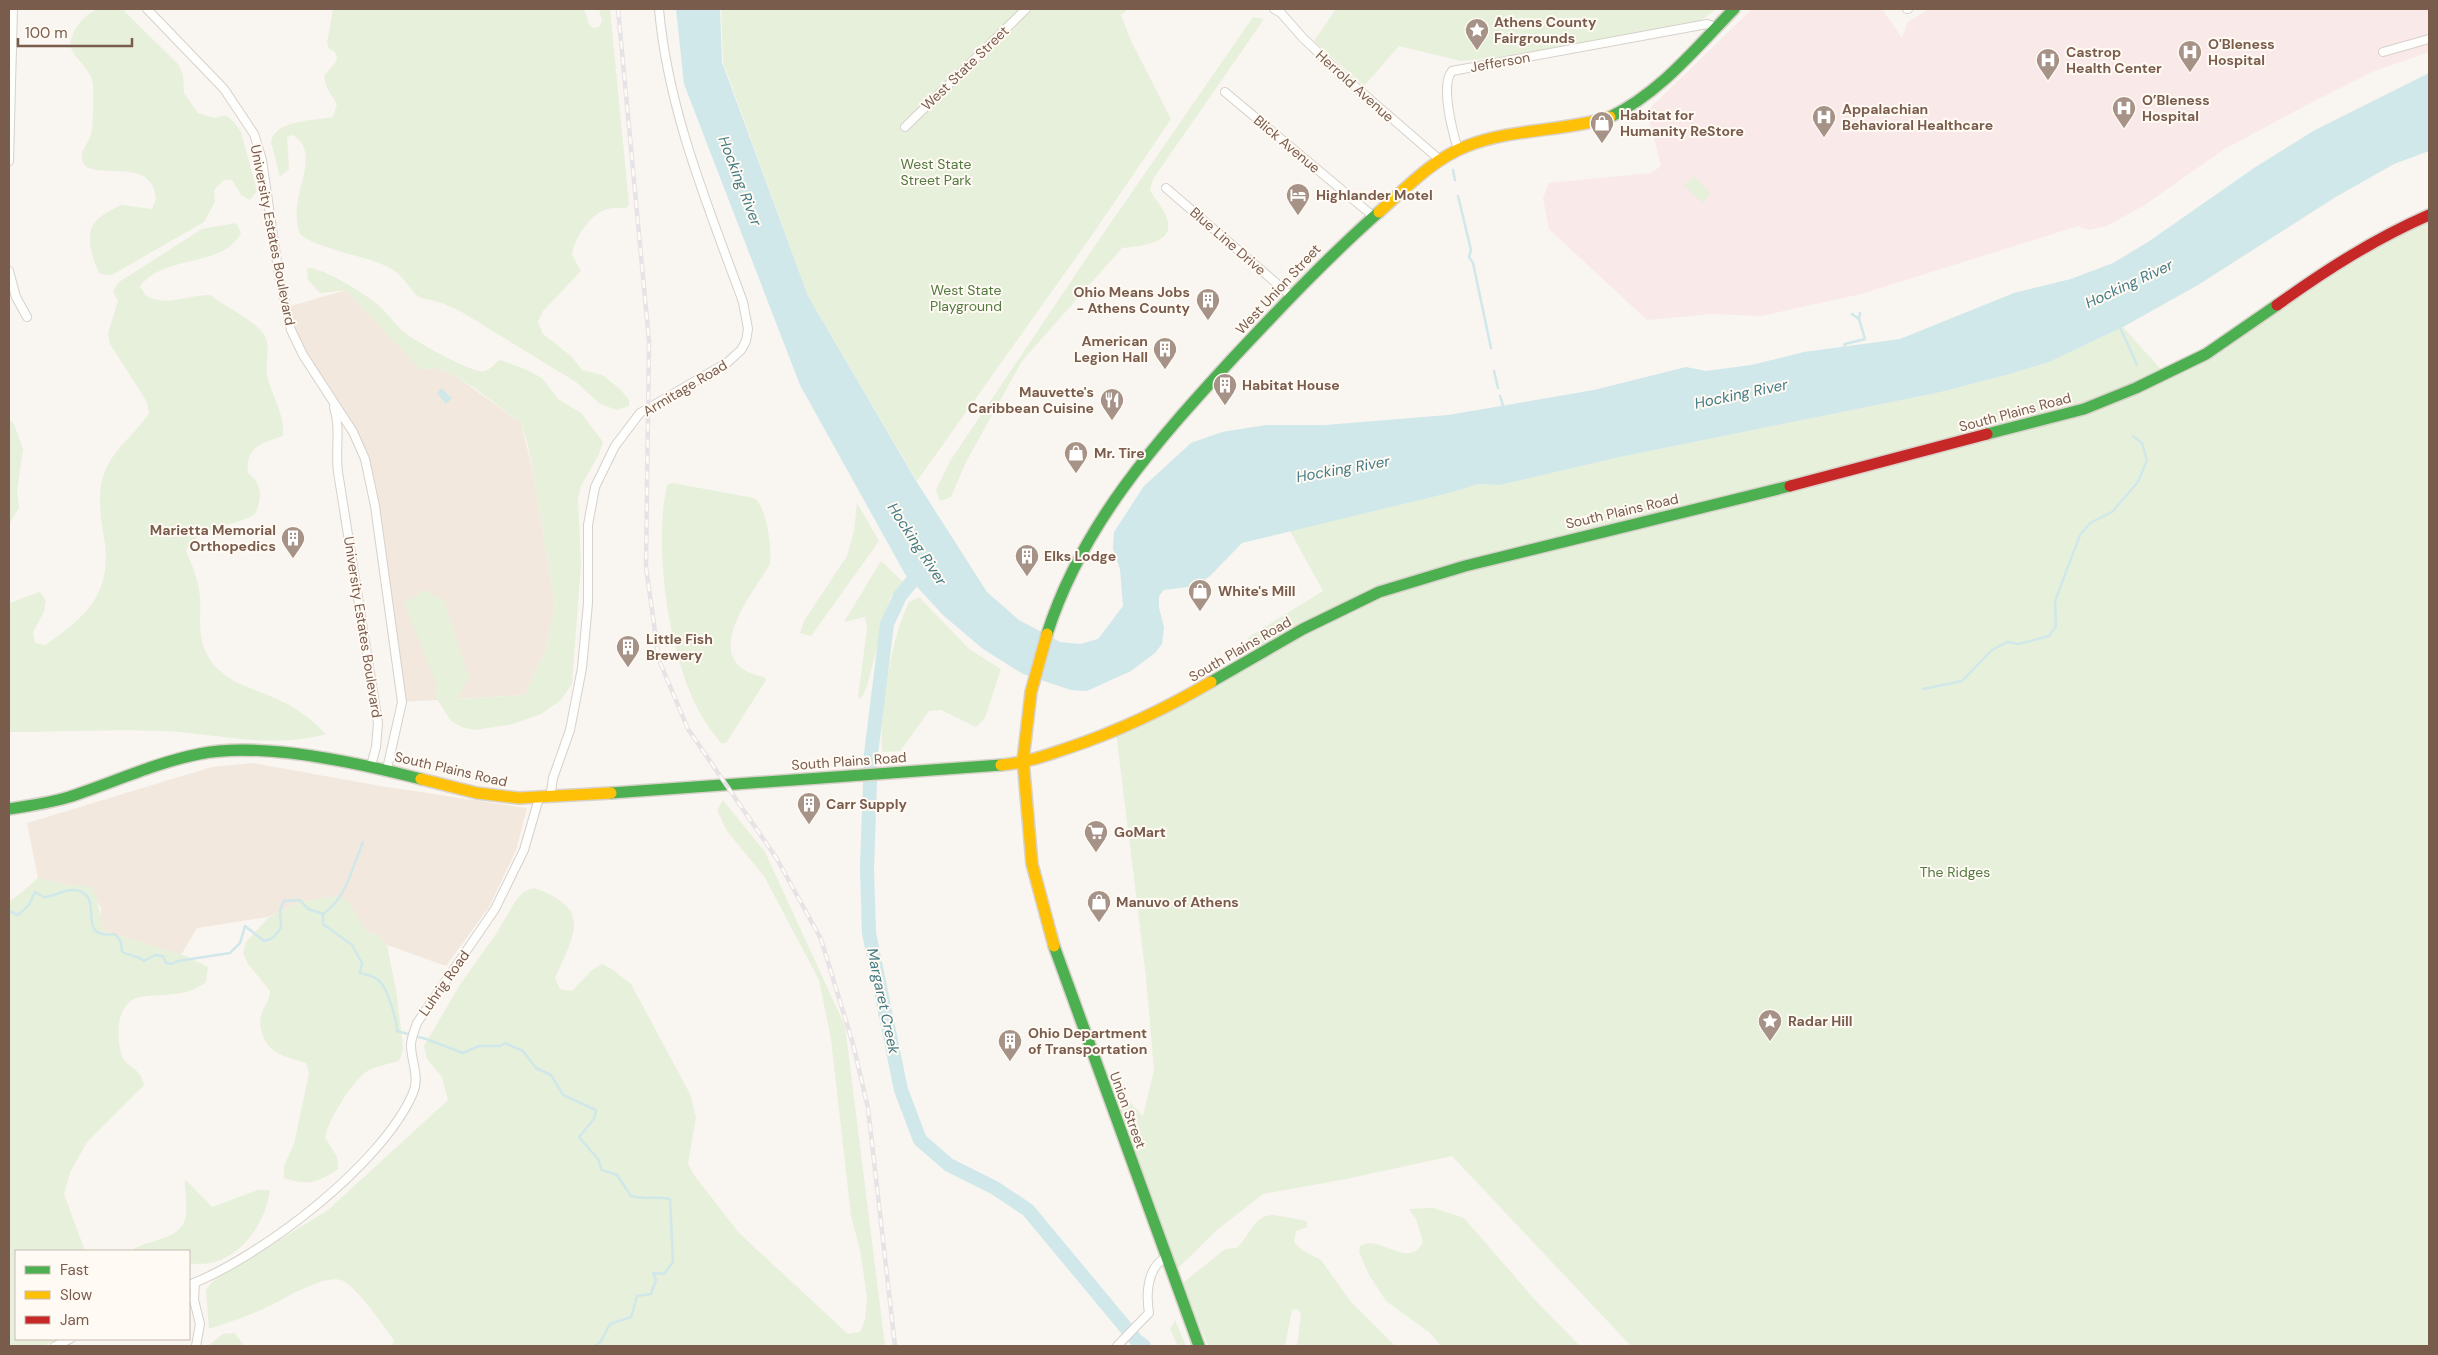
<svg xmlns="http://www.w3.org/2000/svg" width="2438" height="1355" viewBox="0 0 2438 1355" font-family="'DM Sans',sans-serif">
  <rect width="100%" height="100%" fill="#f9f5f0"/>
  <g fill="#f2e8de">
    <polygon points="346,290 420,369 437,368 457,377 521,423 534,476 555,606 546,649 525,695 402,702 365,459 312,369 284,308"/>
    <polygon points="253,763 380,786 527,808 516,850 489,907 446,966 387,945 379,936 367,932 338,896 301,902 268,917 197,928 181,955 104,931 100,919 101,908 91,887 67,885 38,878 27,823 212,767"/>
  </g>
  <polygon fill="#fae9e9" points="1752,9 1882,9 1902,38 1908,22 1929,9 2429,9 2429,52 2372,72 2301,108 2223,150 2146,204 2107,226 2088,230 2078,226 1861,294 1761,316 1711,314 1647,320 1549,229 1543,198 1549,183 1651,173 1661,166 1647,111"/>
  <g fill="#e7f0db">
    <path d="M 98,9 L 122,9 L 178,64 L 183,75 L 184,93 L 198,113 L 215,118 L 226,115 L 234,122 L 241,132 L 257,191 L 250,200 L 241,195 L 232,180 C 223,178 219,184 214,191 L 215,202 L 204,222 L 117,272 L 111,275 L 100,274 C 92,260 83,231 98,219 C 104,213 114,209 121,205 L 152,209 L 156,199 C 153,155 97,181 84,164 C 77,154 88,144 91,135 C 93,130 94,92 93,85 C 92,69 75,60 70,46 C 72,30 83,15 98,9 Z"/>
    <path d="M 333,9 L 584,9 L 589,24 L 593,28 L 599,27 L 602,21 L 599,9 L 610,9 L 629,204 L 626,208 C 618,208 609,207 602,211 C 588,218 574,239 572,255 L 581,271 L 543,311 L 538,322 L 543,334 L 571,356 L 582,370 L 602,375 L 620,389 L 629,400 L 629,406 L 617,410 L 600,404 L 576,382 L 460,311 L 442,303 L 419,297 C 406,286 406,277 388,267 C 364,255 319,250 300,234 C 297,226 296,214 297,206 C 299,183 318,150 293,135 L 287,137 L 289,169 L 280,177 L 271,142 C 275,119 315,121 333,117 L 337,104 L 327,88 L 324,76 L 336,62 L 337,56 L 334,51 L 329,49 L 327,43 Z"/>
    <polygon points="721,9 1128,9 1121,15 1131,41 1171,119 1092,235 917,481 808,296 723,62"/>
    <polygon points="1336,9 1716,9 1699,22 1506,57 1461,61 1399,46 1364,86 1314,41"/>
    <path d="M 1253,17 L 1264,19 L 1153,179 L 1150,190 C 1154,198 1159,203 1163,210 C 1183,244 1142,245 1122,248 L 1022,361 L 966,462 L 951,497 L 940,501 L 936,490 L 950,461 L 1092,250 Z"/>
    <polygon points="1694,176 1711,194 1702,203 1684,185"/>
    <polygon points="2429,215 2429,1346 1631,1346 1452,1156 1346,1179 1263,1194 1217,1230 1172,1274 1123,1140 1134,1135 1119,1110 1127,1099 1143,1116 1154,1070 1146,977 1116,732 1257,654 1247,638 1323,591 1290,531 1453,492 1478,484 1500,485 1620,457 1941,392 2010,374 2049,362 2123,327 2165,374 2303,285"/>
    <path d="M 236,223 L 241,233 C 221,269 167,253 140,286 L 146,296 C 169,307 186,295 210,295 C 225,307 251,318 263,333 C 272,345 265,360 267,374 C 271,396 285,413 283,436 C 262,443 245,446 248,473 C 263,485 262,498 255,514 C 229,530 204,521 186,551 C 193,567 199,581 200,599 C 201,615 198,632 204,648 C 217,681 248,686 277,699 C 296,707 311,719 326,734 C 272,749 219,734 164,731 C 113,729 60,732 9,732 L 9,603 L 40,592 L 46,601 L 44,612 L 33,632 L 35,643 L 45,645 C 91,614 114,589 103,532 C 100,511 97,491 105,471 C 114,449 136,433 149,413 L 147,402 L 110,344 L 108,333 L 118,301 L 113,291 L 119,282 L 202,229 Z"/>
    <path d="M 307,268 C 325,268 363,293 377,304 C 387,312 394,324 404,332 C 413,340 474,375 485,371 C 490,370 495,363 500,360 L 527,370 L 542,378 L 558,399 L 581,413 L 603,442 L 599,454 L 581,486 L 578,498 L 581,564 L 572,684 L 561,700 L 541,714 L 513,724 L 475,730 L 462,727 L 451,721 L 435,696 L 436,682 L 404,602 L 426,590 L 444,601 L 469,678 L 457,699 L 525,695 L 546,649 L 555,606 L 534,476 L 527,442 L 521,423 L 476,389 L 457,377 L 437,368 L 420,369 L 346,290 L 320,293 L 308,280 Z"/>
    <polygon points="9,419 14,424 23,449 17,491 19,507 9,525"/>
    <path d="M 672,483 L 754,498 C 767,506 772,549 770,564 C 751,596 695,663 764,677 L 766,680 L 726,743 L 721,743 C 715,735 708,727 703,718 C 669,662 653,549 667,485 Z"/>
    <polygon points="857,503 879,541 811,636 800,633 804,621 847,556 854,531"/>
    <polygon points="881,561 905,584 890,597 867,686 861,699 858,697 867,629 865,617 844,622"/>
    <path d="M 919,597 L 969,649 L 1001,669 L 985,718 L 976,727 L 941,710 L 929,711 L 900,751 L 882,752 C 879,711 891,639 909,602 Z"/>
    <path d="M 723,800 L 765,852 L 845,1026 L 885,1346 L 392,1346 L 394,1340 C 384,1327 356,1285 341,1280 C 321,1275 282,1301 263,1309 C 245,1317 227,1323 209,1329 L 206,1290 L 214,1280 L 328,1210 L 448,1100 L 442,1077 L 427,1059 L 424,1046 L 461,983 L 496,934 L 515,902 L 523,892 L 534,888 C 594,909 574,934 555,978 L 560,989 L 572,991 L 592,970 L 602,964 L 613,970 L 631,984 L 690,1094 L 696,1117 L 688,1164 L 694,1175 L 739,1233 L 848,1334 L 860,1332 L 865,1320 L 867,1296 L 860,1250 L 851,1216 L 831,1039 L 819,980 L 764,876 L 727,831 L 717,810 Z"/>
    <path d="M 38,878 L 67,885 L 91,886 C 101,901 98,915 104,931 L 186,956 L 208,967 L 206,982 C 186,998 164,993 140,997 C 115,1002 116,1038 122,1056 C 126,1066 135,1067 140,1075 C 142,1077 143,1082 144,1085 L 87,1142 L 70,1172 L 64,1194 L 85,1251 L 16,1251 L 16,1339 L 57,1339 L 44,1346 L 9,1346 L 9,901 L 20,894 Z"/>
    <path d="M 338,896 L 348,902 L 367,932 L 379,936 L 387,945 L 396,990 L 402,1037 L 403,1050 L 399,1061 C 389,1064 374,1066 366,1072 C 351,1083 329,1119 325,1137 L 337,1157 L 338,1169 C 316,1183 310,1186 284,1178 L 284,1166 L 294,1144 L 309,1073 L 306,1063 C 287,1057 268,1054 262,1033 C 260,1026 259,1019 262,1013 C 265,1003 269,1004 270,991 L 248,964 L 243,953 L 246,942 L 269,917 L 301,902 Z"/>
    <path d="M 185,1179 L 212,1207 L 258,1190 L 270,1190 C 265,1229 232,1271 189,1263 L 189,1251 L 131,1251 C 149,1238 183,1241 186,1215 C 188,1203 184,1191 185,1179 Z"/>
    <path d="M 1433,1208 L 1464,1218 L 1535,1300 L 1580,1346 L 1441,1346 L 1429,1332 L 1386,1301 L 1369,1275 L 1359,1252 L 1360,1246 C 1379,1233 1409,1271 1423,1242 L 1416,1219 L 1409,1209 Z"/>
    <path d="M 1274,1215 L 1307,1221 L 1307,1227 L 1296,1231 L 1294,1242 L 1302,1250 L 1321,1260 L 1351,1302 L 1395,1346 L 1297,1346 L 1301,1314 L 1298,1309 L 1292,1310 L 1285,1346 L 1208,1346 L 1183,1283 L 1225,1249 L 1237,1248 C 1250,1236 1253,1215 1274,1215 Z"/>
    <polygon points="1175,1320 1186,1346 1178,1346 1170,1329"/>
    <polygon points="235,1333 244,1346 208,1346 223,1334"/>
  </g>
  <g fill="#d0e8ea">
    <polygon points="676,9 720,9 722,62 808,296 918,484 987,592 1019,620 1060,642 1080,644 1098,639 1123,606 1120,569 1113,549 1114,532 1144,486 1191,443 1222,432 1266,425 1325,425 1448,415 1594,390 1686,367 1706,371 1751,365 1804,352 1900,339 2014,293 2071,279 2113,263 2148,242 2254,168 2315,130 2429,73 2429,151 2394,164 2334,198 2198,285 2123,327 2049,362 2010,374 1941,392 1620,457 1500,485 1478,484 1453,492 1242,543 1210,576 1195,586 1164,590 1159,596 1159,608 1164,627 1162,644 1155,653 1131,671 1087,691 1071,690 1023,674 983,649 944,616 905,574 800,385 684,84"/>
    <polygon points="441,388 452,398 446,404 437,393"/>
  </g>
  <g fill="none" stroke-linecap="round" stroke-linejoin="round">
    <g stroke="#d0e8ea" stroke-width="2.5">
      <polyline points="1453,170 1455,180"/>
      <polyline points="1458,196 1471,250 1469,257 1473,263 1491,348"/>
      <polyline points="1852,314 1859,319"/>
      <polyline points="2119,325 2137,365"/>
      <polyline points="1844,349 1845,344 1865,339 1859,319 1860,313"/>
      <polyline points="1494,371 1498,388"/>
      <polyline points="1500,396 1504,409"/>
      <polyline points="1923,689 1962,681 1992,650 2007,642 2019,644 2049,636 2056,626 2055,601 2080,535 2090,523 2112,512 2138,482 2147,460 2142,443 2133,436"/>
      <path d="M 9,911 L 18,915 L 29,905 L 35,892 L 44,897 C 55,897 63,889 75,890 C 108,895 72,940 115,934 L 121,942 L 122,952 C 130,956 137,955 144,961 L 155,955 L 163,956 L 166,963 L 172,964 L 178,961 L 230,953 L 240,943 L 245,926 L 264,941 L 273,938 L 281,928 L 280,910 L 284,901 L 300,900 L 308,909 L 323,914 L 323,924 L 352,945 L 362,963 L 360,973 C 367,975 376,976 381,983 C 388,990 397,1021 397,1031 L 426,1039 L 463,1053 L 479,1046 L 500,1046 L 505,1043 L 523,1051 L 536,1068 L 551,1075 L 563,1095 L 596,1110 L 594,1119 L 579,1137 L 598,1159 L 602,1170 L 617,1175 L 631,1196 C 645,1200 656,1196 670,1199 L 673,1262 L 664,1274 L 653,1273 L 656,1280 L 651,1294 L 637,1296 L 631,1317 L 610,1324 L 601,1341 L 595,1346"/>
      <path d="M 323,914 C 346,899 353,866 363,842"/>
    </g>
    <polyline stroke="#d0e8ea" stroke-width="14" points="923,568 900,596 887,624 871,754 867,868 869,933 901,1090 920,1140 949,1165 995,1188 1028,1210 1136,1340 1144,1346"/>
    <g stroke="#d7d1cb" stroke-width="10">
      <g id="street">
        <polyline points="147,9 224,89 254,134 262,160 279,276 291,330 303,355 353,432 365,459 375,506 402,702 387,769"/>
        <polyline points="1274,9 1281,13 1303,38 1343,76 1440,160"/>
        <polyline points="1907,9 1908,9"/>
        <polyline points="2383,52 2429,39"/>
        <polyline points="1225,92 1373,216"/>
        <polyline points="905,127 1026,9"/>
        <path d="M 1458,150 C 1453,133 1440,85 1452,71 L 1707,24 L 1715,27"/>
        <polyline points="9,161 13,9"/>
        <polyline points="1166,188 1290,295"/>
        <polyline points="9,271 16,297 27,317"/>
        <path d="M 334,407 C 341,429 335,450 338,472 L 378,723 L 376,747 L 371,766"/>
        <path d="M 550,798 L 553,778 L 570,730 L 582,668 L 588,603 L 588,525 L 595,487 L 615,446 L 640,413 L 728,362 L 741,350 L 746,341 L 748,329 L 743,302 C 708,206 668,111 659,9"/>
        <polyline points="195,1283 194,1300 200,1324 196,1346"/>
        <path d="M 189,1285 C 261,1257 382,1165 413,1093 C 420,1077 411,1061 411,1045 C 411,1038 415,1029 417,1023 L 495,909 L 524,850 L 539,798"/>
        <polyline points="55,1346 70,1339"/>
        <path d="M 1117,1346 L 1149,1313 C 1146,1294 1147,1268 1165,1258"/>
      </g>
    </g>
    <g stroke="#d9d2cb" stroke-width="14">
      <g id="fast">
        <path d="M 1610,117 C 1660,93 1696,48 1734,9"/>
        <polyline points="1987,434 2084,409 2136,388 2206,354 2277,305"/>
        <path d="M 1047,634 C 1082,524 1157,441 1234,357 C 1281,307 1327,258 1379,212"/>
        <polyline points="1211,682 1303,629 1379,592 1465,566 1790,486"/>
        <polyline points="611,793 1001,765"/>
        <path d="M 9,809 C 29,806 49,803 69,797 C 112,783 154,763 199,754 C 262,741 359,763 421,779"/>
        <polyline points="1054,946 1199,1346"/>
      </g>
    </g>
    <g stroke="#d9d2cb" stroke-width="14">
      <g id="slow">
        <path d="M 1379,212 C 1406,188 1433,159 1467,146 C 1513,128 1563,132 1610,117"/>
        <polyline points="1047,634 1031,692 1023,760 1032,864 1054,946"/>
        <path d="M 1001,765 C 1025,763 1045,756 1068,748 C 1119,731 1165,709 1211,682"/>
        <polyline points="421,779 477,793 519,798 611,793"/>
      </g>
    </g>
    <g stroke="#d9d2cb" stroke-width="14">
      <g id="jam">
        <path d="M 2277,305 C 2326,270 2374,239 2429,215"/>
        <polyline points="1790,486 1987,434"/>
      </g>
    </g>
    <use href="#street" stroke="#fefefd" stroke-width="8"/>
    <use href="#fast" stroke="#4caf50" stroke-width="11"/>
    <use href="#slow" stroke="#ffc107" stroke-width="11"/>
    <use href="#jam" stroke="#c62828" stroke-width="11"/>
    <g stroke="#e6e3e7" stroke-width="4.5">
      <polyline id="rail" points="618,9 649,341 646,567 659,660 688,729 777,859 821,939 853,1044 868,1108 895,1346"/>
    </g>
    <use href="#rail" stroke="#fffaf3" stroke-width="2.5" stroke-dasharray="8" stroke-linecap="butt"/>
  </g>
  <defs>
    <g id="sight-pin" transform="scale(1.25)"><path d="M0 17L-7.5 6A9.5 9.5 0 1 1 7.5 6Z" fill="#a69286" stroke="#fffaf3"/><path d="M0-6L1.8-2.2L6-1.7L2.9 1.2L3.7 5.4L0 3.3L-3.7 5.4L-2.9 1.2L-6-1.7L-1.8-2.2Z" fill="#fff"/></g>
    <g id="hospital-pin" transform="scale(1.25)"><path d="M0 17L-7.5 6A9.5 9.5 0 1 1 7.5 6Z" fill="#a69286" stroke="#fffaf3"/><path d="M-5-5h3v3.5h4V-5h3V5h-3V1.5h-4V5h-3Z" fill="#fff"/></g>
    <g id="shop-pin" transform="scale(1.25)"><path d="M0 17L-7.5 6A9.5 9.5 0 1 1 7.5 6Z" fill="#a69286" stroke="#fffaf3"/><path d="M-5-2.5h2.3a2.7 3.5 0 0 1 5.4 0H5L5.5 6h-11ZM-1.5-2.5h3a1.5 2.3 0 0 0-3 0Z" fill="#fff"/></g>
    <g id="hotel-pin" transform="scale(1.25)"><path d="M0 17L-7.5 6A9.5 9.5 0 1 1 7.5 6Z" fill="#a69286" stroke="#fffaf3"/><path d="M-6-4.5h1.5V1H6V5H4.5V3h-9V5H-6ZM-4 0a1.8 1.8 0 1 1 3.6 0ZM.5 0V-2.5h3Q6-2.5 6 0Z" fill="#fff"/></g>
    <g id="building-pin" transform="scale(1.25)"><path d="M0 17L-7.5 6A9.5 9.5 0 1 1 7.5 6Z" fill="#a69286" stroke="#fffaf3"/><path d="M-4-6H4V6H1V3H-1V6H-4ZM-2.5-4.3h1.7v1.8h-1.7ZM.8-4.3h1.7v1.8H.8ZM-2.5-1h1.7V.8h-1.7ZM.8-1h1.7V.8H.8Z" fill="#fff"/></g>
    <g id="restaurant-pin" transform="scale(1.25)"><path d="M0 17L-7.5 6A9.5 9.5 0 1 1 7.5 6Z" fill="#a69286" stroke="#fffaf3"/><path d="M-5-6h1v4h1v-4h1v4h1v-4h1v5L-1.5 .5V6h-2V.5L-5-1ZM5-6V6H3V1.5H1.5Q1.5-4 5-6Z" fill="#fff"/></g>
    <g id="supermarket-pin" transform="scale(1.25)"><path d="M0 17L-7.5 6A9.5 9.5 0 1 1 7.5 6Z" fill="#a69286" stroke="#fffaf3"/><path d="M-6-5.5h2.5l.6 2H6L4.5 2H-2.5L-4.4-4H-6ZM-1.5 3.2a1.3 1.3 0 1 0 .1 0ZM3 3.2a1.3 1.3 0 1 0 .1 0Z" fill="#fff"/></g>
  </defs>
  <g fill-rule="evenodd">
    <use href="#sight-pin" x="1477" y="30"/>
    <use href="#hospital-pin" x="2190" y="52"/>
    <use href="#hospital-pin" x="2048" y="60"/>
    <use href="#hospital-pin" x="2124" y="108"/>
    <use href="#hospital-pin" x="1824" y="117"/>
    <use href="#shop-pin" x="1602" y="123"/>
    <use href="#hotel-pin" x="1298" y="195"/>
    <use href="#building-pin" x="1208" y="300"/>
    <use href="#building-pin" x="1165" y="349"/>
    <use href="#building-pin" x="1225" y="385"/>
    <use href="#restaurant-pin" x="1112" y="400"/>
    <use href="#shop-pin" x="1076" y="453"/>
    <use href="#building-pin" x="293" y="538"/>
    <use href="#building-pin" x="1027" y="556"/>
    <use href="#shop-pin" x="1200" y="591"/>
    <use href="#building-pin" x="628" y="647"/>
    <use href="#building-pin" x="809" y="804"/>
    <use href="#supermarket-pin" x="1096" y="832"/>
    <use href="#shop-pin" x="1099" y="902"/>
    <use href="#sight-pin" x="1770" y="1021"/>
    <use href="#building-pin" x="1010" y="1041"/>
  </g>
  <g text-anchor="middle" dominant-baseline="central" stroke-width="4" stroke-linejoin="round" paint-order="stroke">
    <g font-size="14" font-weight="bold" fill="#7a5c4d" stroke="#fffaf3" text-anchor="start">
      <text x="1494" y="22">Athens County<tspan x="1494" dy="16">Fairgrounds</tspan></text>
      <text x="2208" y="44">O'Bleness<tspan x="2208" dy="16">Hospital</tspan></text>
      <text x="2066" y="52">Castrop<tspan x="2066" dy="16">Health Center</tspan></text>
      <text x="2142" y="100">O’Bleness<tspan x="2142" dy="16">Hospital</tspan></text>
      <text x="1842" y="109">Appalachian<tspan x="1842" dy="16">Behavioral Healthcare</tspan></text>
      <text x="1620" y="115">Habitat for<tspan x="1620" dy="16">Humanity ReStore</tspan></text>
      <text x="1316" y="195">Highlander Motel</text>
      <text x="1190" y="292" text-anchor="end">Ohio Means Jobs<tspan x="1190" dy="16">- Athens County</tspan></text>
      <text x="1148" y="341" text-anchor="end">American<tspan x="1148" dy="16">Legion Hall</tspan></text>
      <text x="1242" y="385">Habitat House</text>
      <text x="1094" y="392" text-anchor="end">Mauvette's<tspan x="1094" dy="16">Caribbean Cuisine</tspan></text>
      <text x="1094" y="453">Mr. Tire</text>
      <text x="276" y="530" text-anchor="end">Marietta Memorial<tspan x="276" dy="16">Orthopedics</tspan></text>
      <text x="1044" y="556">Elks Lodge</text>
      <text x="1218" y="591">White's Mill</text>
      <text x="646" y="639">Little Fish<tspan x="646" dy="16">Brewery</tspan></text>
      <text x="826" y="804">Carr Supply</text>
      <text x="1114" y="832">GoMart</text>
      <text x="1116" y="902">Manuvo of Athens</text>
      <text x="1788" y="1021">Radar Hill</text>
      <text x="1028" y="1033">Ohio Department<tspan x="1028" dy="16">of Transportation</tspan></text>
    </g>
    <g font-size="14" fill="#7a5c4d" stroke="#fffaf3">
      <text transform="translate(1500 62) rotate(-10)">Jefferson</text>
      <text transform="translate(965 68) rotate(-44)">West State Street</text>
      <text transform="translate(1355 86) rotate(42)">Herrold Avenue</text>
      <text transform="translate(1287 144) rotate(40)">Blick Avenue</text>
      <text transform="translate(273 235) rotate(79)">University Estates Boulevard</text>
      <text transform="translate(1228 241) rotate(41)">Blue Line Drive</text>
      <text transform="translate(1278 289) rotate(-47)">West Union Street</text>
      <text transform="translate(685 388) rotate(-31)">Armitage Road</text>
      <text transform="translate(2015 412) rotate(-15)">South Plains Road</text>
      <text transform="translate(1622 511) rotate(-13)">South Plains Road</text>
      <text transform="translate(363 627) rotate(81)">University Estates Boulevard</text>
      <text transform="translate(1240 649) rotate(-30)">South Plains Road</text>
      <text transform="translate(849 761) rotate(-4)">South Plains Road</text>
      <text transform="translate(451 769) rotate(13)">South Plains Road</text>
      <text transform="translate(444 983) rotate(-55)">Luhrig Road</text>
      <text transform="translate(1128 1110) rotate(70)">Union Street</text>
    </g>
    <g font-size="14" fill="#537a41" stroke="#fffaf3">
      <text x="936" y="164">West State<tspan x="936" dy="16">Street Park</tspan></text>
      <text x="966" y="290">West State<tspan x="966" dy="16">Playground</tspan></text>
      <text x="1955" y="872">The Ridges</text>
    </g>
    <g font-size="15" font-style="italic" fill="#437c86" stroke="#fffaf3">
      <text transform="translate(740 181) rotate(69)">Hocking River</text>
      <text transform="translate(2129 284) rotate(-25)">Hocking River</text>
      <text transform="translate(1741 394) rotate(-12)">Hocking River</text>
      <text transform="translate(1343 469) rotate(-10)">Hocking River</text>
      <text transform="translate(917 544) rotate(57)">Hocking River</text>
      <text transform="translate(883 1001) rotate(78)">Margaret Creek</text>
    </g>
  </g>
  <rect width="2438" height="1355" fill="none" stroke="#7a5c4d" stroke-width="20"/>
  <rect x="15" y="1250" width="175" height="90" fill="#fffaf3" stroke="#cabbb1"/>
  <rect x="25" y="1266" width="25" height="8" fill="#4caf50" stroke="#cabbb1"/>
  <text x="60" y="1275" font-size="15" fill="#7a5c4d">Fast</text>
  <rect x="25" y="1291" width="25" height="8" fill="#ffc107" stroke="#cabbb1"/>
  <text x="60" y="1300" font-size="15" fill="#7a5c4d">Slow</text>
  <rect x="25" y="1316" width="25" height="8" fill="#c62828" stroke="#cabbb1"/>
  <text x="60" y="1325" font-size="15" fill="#7a5c4d">Jam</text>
  <path d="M18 38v8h114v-8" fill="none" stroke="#7a5c4d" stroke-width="2.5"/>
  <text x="25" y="38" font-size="15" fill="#7a5c4d" stroke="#fffaf3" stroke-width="4" paint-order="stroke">100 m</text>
</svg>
